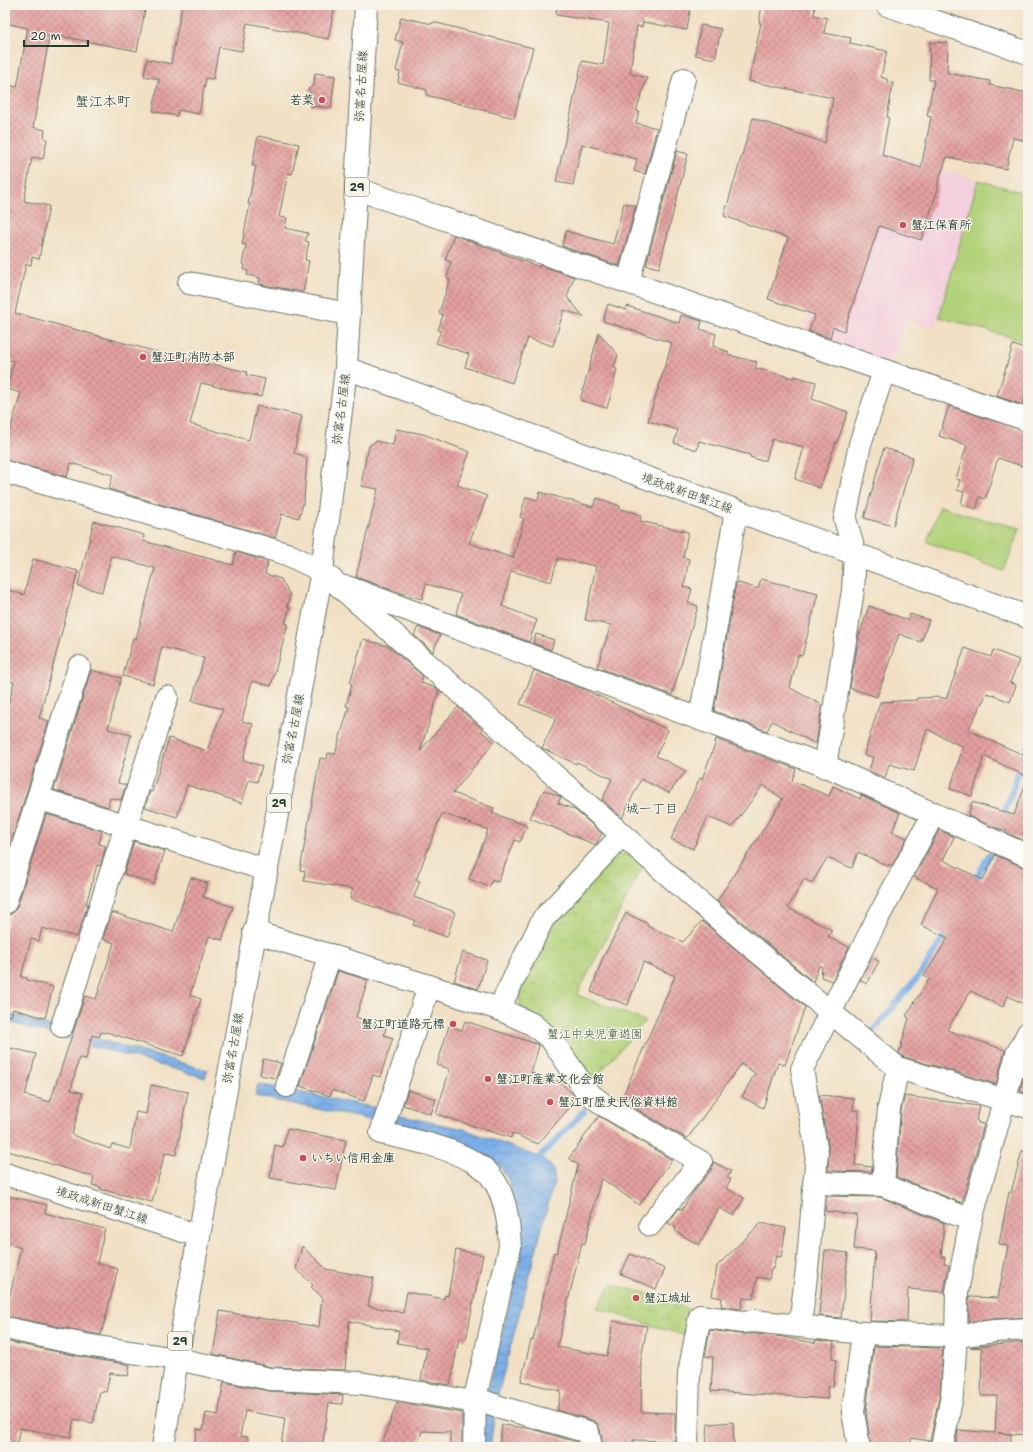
<svg xmlns="http://www.w3.org/2000/svg" width="1033" height="1452" viewBox="0 0 1033 1452" font-family="'Shantell Sans','Klee One',sans-serif">
  <defs>
    <pattern id="park-crowns" width="20" height="18" patternUnits="userSpaceOnUse"><rect width="20" height="18" fill="#b2d279"/><path d="M2 6a3 3 0 1 1 6 0M12 15a3 3 0 1 1 6 0" fill="none" stroke="#99b569"/></pattern>
    <pattern id="water-waves" width="16" height="10" patternUnits="userSpaceOnUse"><rect width="16" height="10" fill="#7cafe9"/><path d="M0 5q4-4 8 0t8 0" fill="none" stroke="#6590be"/></pattern>
    <pattern id="building-cross-hatch" width="8" height="8" patternUnits="userSpaceOnUse"><rect width="8" height="8" fill="#e4a1a0"/><path d="M0 0l8 8M0 8l8-8" fill="none" stroke="#b88483"/></pattern>
  </defs>
  <rect width="100%" height="100%" fill="#f7f3e8"/>
  <filter id="ink" filterUnits="userSpaceOnUse"><feTurbulence type="fractalNoise" baseFrequency=".025" numOctaves="2"/><feDisplacementMap in="SourceGraphic" scale="8" xChannelSelector="R" yChannelSelector="G"/><feConvolveMatrix kernelMatrix="1 2 1 2 8 2 1 2 1" color-interpolation-filters="sRGB"/></filter>
  <filter id="wash" filterUnits="userSpaceOnUse"><feTurbulence type="fractalNoise" baseFrequency=".012" numOctaves="4" result="noise"/><feDisplacementMap in="SourceGraphic" scale="16" xChannelSelector="R" yChannelSelector="G"/><feGaussianBlur stdDeviation="0.9" result="paint"/><feColorMatrix in="noise" values="0 0 0 0 0 0 0 0 0 0 0 0 0 0 0 0 0 1.4 0 .05"/><feComposite in="paint" operator="in"/></filter>
  <g filter="url(#wash)">
    <rect width="100%" height="100%" fill="#f1e0c4"/>
    <polygon fill="#f4cfdd" points="866,147 978,180 935,328 906,319 890,367 803,337"/>
    <g fill="#b2d279" stroke="#688856">
      <polygon points="978,180 1028,194 1028,342 939,317"/>
      <polygon points="940,506 967,515 1020,528 1004,571 927,542"/>
    </g>
    <g fill="url(#park-crowns)" stroke="#688856">
      <polygon points="635,854 645,862 577,995 645,1021 592,1082 561,1035 521,1007 519,995 552,925 616,855"/>
      <polygon points="611,1284 656,1296 694,1312 689,1337 597,1308"/>
    </g>
    <g fill="url(#water-waves)" stroke="#4e768e">
      <polygon points="5,1013 207,1070 205,1078 5,1021"/>
      <path d="M 258,1084 L 377,1108 L 401,1116 L 464,1129 L 541,1158 C 551,1163 555,1170 554,1182 L 497,1398 L 490,1447 L 480,1447 L 486,1397 L 521,1258 L 521,1233 L 508,1179 L 500,1166 L 488,1158 L 461,1144 L 433,1133 L 255,1096 Z"/>
    </g>
    <g fill="none" stroke-linecap="round" stroke-linejoin="round">
      <g stroke="#7cafe9" stroke-width="6">
        <polyline points="997,833 1028,746"/>
        <polyline points="974,883 989,855"/>
        <polyline points="871,1033 922,972 948,930"/>
        <polyline points="535,1162 584,1111"/>
      </g>
    </g>
    <g id="blocks">
      <g fill="url(#building-cross-hatch)">
        <polygon points="5,5 146,5 137,51 50,34 33,127 45,130 44,138 47,139 43,159 32,157 24,201 49,206 39,259 32,257 31,265 26,264 15,313 208,366 208,363 247,372 246,375 265,379 261,397 201,383 190,424 249,440 257,406 302,416 294,453 307,457 304,500 299,518 282,514 275,538 109,489 113,475 71,463 67,477 5,460 5,429 10,430 21,393 7,389 14,361 5,359 5,84 17,87 28,28 5,23"/>
        <polygon points="182,5 335,5 328,39 247,23 242,51 219,47 213,79 206,78 199,114 178,110 177,116 153,111 159,79 144,76 147,59 171,64"/>
        <polygon points="557,5 691,5 687,30 643,22 642,27 637,26 630,73 647,78 636,111 639,111 636,123 657,128 645,174 634,171 637,159 582,144 573,185 556,182 582,61 603,65 609,23 556,15"/>
        <polygon points="762,5 815,5 814,15 827,18 824,33 851,38 850,43 887,51 881,77 887,79 887,82 893,83 887,117 889,117 882,155 921,168 931,117 927,116 934,80 929,80 930,42 948,43 947,73 990,81 990,85 1028,93 1028,141 1013,138 1006,169 947,157 937,185 939,186 921,240 879,226 844,331 833,327 830,338 809,331 815,315 768,299 788,238 724,216 753,118 825,143 833,98 749,81 761,23 759,23"/>
        <polygon points="401,17 432,24 433,22 533,48 514,118 426,95 427,90 398,82 400,72 396,71 403,42 395,40"/>
        <polygon points="701,25 721,29 715,59 695,55"/>
        <polygon points="315,73 335,76 331,108 311,106 312,95 308,89 314,85"/>
        <polygon points="258,136 299,144 292,174 288,173 279,217 287,218 285,228 308,233 305,241 309,242 305,260 309,261 303,292 259,284 260,278 247,275 248,271 244,270 245,265 242,264 246,245 242,244 250,204 248,204 256,166 252,166"/>
        <polygon points="677,151 688,154 659,268 646,265"/>
        <polygon points="624,203 636,206 619,266 562,246 566,231 613,244"/>
        <polygon points="454,235 539,267 540,265 574,277 567,297 584,317 564,310 553,346 528,338 512,383 465,367 469,354 436,343 441,331 438,330 443,315 439,313 450,279 447,278 451,262 445,260"/>
        <polygon points="608,304 626,310 627,306 679,323 681,315 702,321 700,329 716,334 713,346 729,352 728,355 757,362 755,368 793,378 794,376 816,382 812,399 848,412 837,442 836,442 820,488 795,479 804,447 772,439 766,460 759,460 750,457 750,455 699,441 697,450 674,443 678,430 648,421 672,343 603,321"/>
        <polygon points="599,333 618,355 614,368 617,369 613,384 614,384 607,408 580,400"/>
        <polygon points="1013,345 1028,350 1028,387 1022,405 997,396"/>
        <polygon points="949,406 1028,432 1028,468 998,458 985,499 980,497 976,509 961,504 964,492 957,490 960,480 956,479 967,445 939,436"/>
        <polygon points="396,429 423,434 470,452 457,485 487,496 469,543 513,558 524,519 520,517 526,497 538,500 540,492 593,507 597,498 620,506 619,509 637,513 637,514 641,515 640,521 688,532 683,557 689,559 684,587 692,589 688,603 698,606 672,695 597,667 611,625 585,620 596,566 558,558 551,582 511,571 502,606 537,620 529,642 456,614 461,594 426,584 422,599 400,593 356,577 378,489 361,486 366,456 367,456 369,446 376,441 393,445"/>
        <polygon points="884,448 913,457 893,526 864,518"/>
        <polygon points="94,521 144,535 143,541 233,565 236,552 268,562 265,574 281,579 290,595 287,607 290,607 285,623 288,624 271,686 252,681 242,721 253,724 243,760 262,766 257,782 249,780 242,803 187,785 177,817 145,807 150,791 152,792 169,738 207,751 223,709 192,701 204,658 162,647 153,684 123,676 133,638 136,639 155,568 111,556 102,592 78,586"/>
        <polygon points="33,559 78,571 39,718 49,721 5,861 5,718 14,682 5,681 5,589 24,595"/>
        <polygon points="761,579 818,593 802,656 798,655 790,688 822,705 816,744 772,721 767,731 714,711 736,582 758,589"/>
        <polygon points="869,606 908,620 910,614 929,620 921,642 899,634 877,697 850,688 859,635"/>
        <polygon points="418,627 440,635 433,652 414,635"/>
        <polygon points="536,634 554,640 551,650 533,643"/>
        <polygon points="363,639 388,646 423,676 421,683 436,688 439,691 420,751 458,707 482,729 481,731 494,742 453,793 494,808 492,813 527,826 520,842 515,840 498,882 492,880 489,887 469,879 488,830 442,813 416,880 420,881 414,897 455,912 447,937 413,925 415,920 350,899 353,889 304,881 305,871 300,870 320,758 327,759 328,753 335,754 349,707 346,706 352,684 350,683"/>
        <polygon points="965,648 991,657 993,650 1019,660 1010,683 1016,685 1010,702 987,693 968,730 1028,757 1028,777 984,756 972,796 950,789 963,747 927,729 914,771 889,764 885,778 869,771 873,757 864,755 880,702 917,700 917,698 940,697 946,699"/>
        <polygon points="91,670 121,678 108,729 131,735 118,783 126,785 121,800 110,798 108,807 54,790"/>
        <polygon points="534,670 586,690 668,730 656,756 686,771 669,793 641,779 622,818 602,800 612,779 577,762 576,764 542,748 556,718 520,704"/>
        <polygon points="716,739 796,769 792,781 829,796 833,786 860,799 861,795 900,813 892,832 907,838 892,866 889,864 888,866 858,852 852,868 827,858 812,883 804,879 788,908 832,930 828,937 849,947 832,981 821,977 822,966 819,966 813,982 717,901 783,799 763,785 732,827 708,817 693,849 671,839 700,778 702,779 716,742 715,742"/>
        <polygon points="1026,783 1028,784 1028,842 1006,833 1007,831 993,827 968,816 972,802 1014,815"/>
        <polygon points="544,790 561,797 558,803 575,810 602,833 596,845 530,818"/>
        <polygon points="46,814 102,831 99,844 106,846 100,866 97,865 86,904 88,904 77,937 42,928 39,941 31,939 21,977 27,978 27,980 53,987 45,1018 13,1009 11,1016 5,1015 5,931 10,914 14,912 17,907"/>
        <polygon points="939,830 954,837 943,860 983,880 995,855 1023,867 1028,868 1028,1006 1008,996 1003,1007 971,991 947,1030 1005,1050 996,1084 904,1057 899,1053 909,1018 906,1016 929,979 924,976 948,938 921,925 938,888 914,877"/>
        <polygon points="134,841 165,851 154,884 124,874"/>
        <polygon points="191,877 207,883 203,897 233,907 222,940 209,936 190,995 201,999 183,1056 106,1032 105,1033 101,1032 99,1037 92,1035 86,1059 79,1058 71,1090 83,1093 72,1135 110,1149 112,1144 130,1149 136,1112 146,1114 151,1085 188,1092 176,1155 165,1153 152,1202 100,1189 101,1187 92,1185 94,1177 5,1150 5,1070 11,1048 36,1054 25,1095 50,1102 85,996 96,999 114,943 103,939 112,912 173,932"/>
        <polygon points="626,913 648,924 647,926 683,942 702,921 805,1007 785,1065 778,1063 763,1108 742,1097 755,1073 741,1064 687,1139 621,1100 675,976 643,962 628,1005 591,992 602,960"/>
        <polygon points="463,952 487,960 478,989 454,981"/>
        <polygon points="872,958 879,961 867,984 860,980"/>
        <polygon points="338,971 368,980 356,1017 386,1028 384,1035 393,1038 380,1077 373,1075 364,1101 332,1090 330,1096 300,1086"/>
        <polygon points="465,1021 537,1044 539,1046 531,1073 560,1082 573,1094 577,1099 538,1144 512,1133 511,1138 436,1114 450,1069 437,1065 449,1026 462,1030"/>
        <polygon points="263,1059 281,1063 276,1078 260,1075"/>
        <polygon points="1028,1061 1028,1094 1020,1091"/>
        <polygon points="408,1090 436,1099 431,1114 403,1105"/>
        <polygon points="819,1095 854,1098 853,1110 859,1111 855,1165 872,1167 871,1172 828,1171 829,1151"/>
        <polygon points="905,1096 979,1106 976,1120 978,1121 978,1123 984,1124 962,1203 896,1177 901,1110"/>
        <polygon points="599,1116 672,1160 639,1205 601,1178 585,1244 582,1243 557,1347 607,1356 613,1321 647,1326 640,1365 642,1365 641,1412 675,1413 675,1441 633,1440 634,1447 603,1447 600,1430 597,1423 591,1420 557,1410 561,1391 521,1381 531,1340 533,1340 554,1252 557,1253 578,1165 569,1158"/>
        <polygon points="287,1129 346,1140 336,1190 270,1178 275,1145 283,1147"/>
        <polygon points="1022,1151 1028,1152 1028,1317 994,1319 969,1322 969,1297 998,1298 1008,1246 999,1244 1009,1192 1011,1193"/>
        <polygon points="713,1162 731,1171 727,1178 731,1179 726,1188 744,1198 734,1216 719,1208 699,1245 675,1231 676,1228 668,1223 679,1208 682,1210 691,1195 711,1170"/>
        <polygon points="5,1195 47,1205 45,1213 52,1215 105,1229 97,1263 118,1269 101,1335 5,1316 21,1248 5,1242"/>
        <polygon points="826,1196 880,1197 944,1223 941,1257 945,1257 944,1264 949,1265 944,1292 908,1289 907,1322 870,1321 875,1251 854,1249 857,1215 825,1211"/>
        <polygon points="761,1223 786,1228 781,1257 776,1256 773,1269 771,1269 769,1279 757,1277 753,1299 743,1298 741,1309 721,1306 722,1298 712,1296 717,1266"/>
        <polygon points="302,1246 326,1269 374,1278 368,1306 403,1313 407,1292 444,1299 445,1295 448,1296 456,1250 483,1255 466,1339 459,1338 450,1385 421,1380 427,1348 397,1343 399,1331 349,1321 345,1370 272,1367 213,1354 220,1311 271,1320 271,1319 319,1327 322,1297 311,1287 313,1285 296,1269"/>
        <polygon points="825,1250 848,1253 841,1318 819,1316"/>
        <polygon points="630,1254 665,1269 656,1289 621,1274"/>
        <polygon points="710,1330 740,1334 754,1334 777,1336 815,1343 816,1340 834,1342 832,1359 836,1360 833,1387 827,1387 828,1399 711,1391 713,1357 705,1356"/>
        <polygon points="5,1341 82,1357 130,1365 128,1376 110,1373 106,1392 100,1391 93,1423 74,1419 71,1437 20,1428 16,1447 5,1447"/>
        <polygon points="1028,1342 1028,1435 998,1433 1011,1434 1011,1447 955,1447 958,1430 995,1433 997,1396 981,1396 982,1348 970,1347"/>
        <polygon points="874,1346 943,1348 940,1393 930,1441 911,1438 911,1447 871,1447 866,1412"/>
        <polygon points="224,1382 269,1391 343,1395 342,1404 329,1403 322,1447 290,1447 281,1446 285,1418 245,1411 240,1436 248,1437 248,1447 194,1447 197,1429 203,1430 206,1413 218,1415"/>
        <polygon points="397,1402 462,1413 462,1447 450,1447 450,1432 422,1431 417,1447 381,1447"/>
        <polygon points="733,1422 734,1447 706,1447 708,1424"/>
        <polygon points="502,1425 528,1428 577,1442 578,1447 499,1447"/>
      </g>
    </g>
  </g>
  <g filter="url(#ink)">
    <use href="#blocks" fill-opacity="0" stroke="#687666" stroke-width="1"/>
    <g fill="none" stroke-linecap="round" stroke-linejoin="round">
      <g stroke="#687666" stroke-width="24">
        <g id="minor">
          <polyline points="887,5 1028,53"/>
          <polyline points="357,189 1028,420"/>
          <polyline points="628,282 684,79"/>
          <polyline points="189,283 348,314"/>
          <polyline points="5,472 287,554 322,571 514,740 691,895 742,939 898,1068 1028,1107"/>
          <polyline points="347,587 833,769 1028,856"/>
          <polyline points="700,719 736,511"/>
          <polyline points="825,767 853,590 855,554 845,519 860,444 884,371"/>
          <polyline points="38,798 267,870"/>
          <polyline points="5,903 79,667"/>
          <polyline points="254,932 429,986 499,1009 532,1024 552,1040 587,1092 604,1105 701,1162 650,1225"/>
          <path d="M 429,986 L 381,1133 C 412,1140 442,1145 470,1160 C 474,1162 479,1165 483,1168 C 505,1186 509,1220 510,1247 L 475,1398 L 474,1447"/>
          <polyline points="499,1009 543,919 622,835"/>
          <polyline points="62,1026 167,697"/>
          <polyline points="287,1086 330,955"/>
          <polyline points="814,1183 883,1185 971,1220"/>
          <polyline points="883,1185 889,1108 898,1068"/>
          <polyline points="800,1326 808,1260 817,1153 802,1069 875,923 934,813"/>
          <polyline points="5,1328 85,1345 177,1359 270,1379 360,1383 475,1402"/>
          <polyline points="475,1398 500,1407 588,1432 591,1447"/>
          <polyline points="687,1447 689,1373 700,1316 742,1322 754,1321 863,1333 956,1336 995,1331 1028,1329"/>
          <polyline points="859,1447 853,1412 863,1333"/>
          <polyline points="942,1447 952,1395 956,1336 957,1292 971,1220 1017,1054 1028,1033"/>
        </g>
      </g>
      <g stroke="#687666" stroke-width="24">
        <g id="secondary">
          <polyline points="346,368 1028,617"/>
          <polyline points="5,1174 199,1236"/>
        </g>
      </g>
      <g stroke="#687666" stroke-width="24">
        <polyline id="primary" points="163,1447 177,1359 199,1236 322,571 346,368 366,5"/>
      </g>
      <use href="#minor" stroke="#fff" stroke-width="22"/>
      <use href="#secondary" stroke="#fff" stroke-width="22"/>
      <use href="#primary" stroke="#fff" stroke-width="22"/>
    </g>
  </g>
  <g fill="#d1495b" stroke="#f7f3e8" stroke-width="1.5">
    <circle cx="322" cy="100" r="4"/>
    <circle cx="903" cy="225" r="4"/>
    <circle cx="143" cy="357" r="4"/>
    <circle cx="453" cy="1024" r="4"/>
    <circle cx="488" cy="1079" r="4"/>
    <circle cx="550" cy="1102" r="4"/>
    <circle cx="303" cy="1158" r="4"/>
    <circle cx="636" cy="1298" r="4"/>
  </g>
  <g text-anchor="middle" dominant-baseline="central" stroke-width="3" stroke-linejoin="round" paint-order="stroke">
    <g fill="#f7f3e8" stroke="#60746a" stroke-width="1">
      <rect x="345" y="178" width="24" height="18" rx="3"/>
      <rect x="267" y="794" width="24" height="18" rx="3"/>
      <rect x="168" y="1332" width="24" height="18" rx="3"/>
    </g>
    <g font-size="11" font-weight="bold" fill="#1f3d34">
      <text x="357" y="187">29</text>
      <text x="279" y="803">29</text>
      <text x="180" y="1341">29</text>
    </g>
    <g font-size="12" fill="#1f3d34" stroke="#f7f3e8">
      <text transform="translate(361 86) rotate(-87)">弥富名古屋線</text>
      <text transform="translate(341 409) rotate(-83)">弥富名古屋線</text>
      <text transform="translate(687 493) rotate(20)">境政成新田蟹江線</text>
      <text transform="translate(293 729) rotate(-79)">弥富名古屋線</text>
      <text transform="translate(233 1048) rotate(-80)">弥富名古屋線</text>
      <text transform="translate(102 1205) rotate(18)">境政成新田蟹江線</text>
    </g>
    <g font-size="12" font-weight="bold" fill="#1f3d34" stroke="#f7f3e8" text-anchor="start">
      <text x="314" y="100" text-anchor="end">若菜</text>
      <text x="911" y="225">蟹江保育所</text>
      <text x="151" y="357">蟹江町消防本部</text>
      <text x="445" y="1024" text-anchor="end">蟹江町道路元標</text>
      <text x="496" y="1079">蟹江町産業文化会館</text>
      <text x="558" y="1102">蟹江町歴史民俗資料館</text>
      <text x="311" y="1158">いちい信用金庫</text>
      <text x="644" y="1298">蟹江城址</text>
    </g>
    <g font-size="12" fill="#3c5b42" stroke="#f7f3e8">
      <text x="595" y="1034">蟹江中央児童遊園</text>
    </g>
    <g font-size="13" fill="#1f3d34" stroke="#f7f3e8">
      <text x="652" y="808">城一丁目</text>
    </g>
    <g font-size="14" fill="#1f3d34" stroke="#f7f3e8">
      <text x="103" y="101">蟹江本町</text>
    </g>
  </g>
  <rect width="1033" height="1452" fill="none" stroke="#f7f3e8" stroke-width="20"/>
  <path d="M24 40v6h64v-6" fill="none" stroke="#1f3d34" stroke-width="2"/>
  <text x="30" y="40" font-size="12" fill="#1f3d34" stroke="#f7f3e8" stroke-width="3" paint-order="stroke">20 m</text>
</svg>
